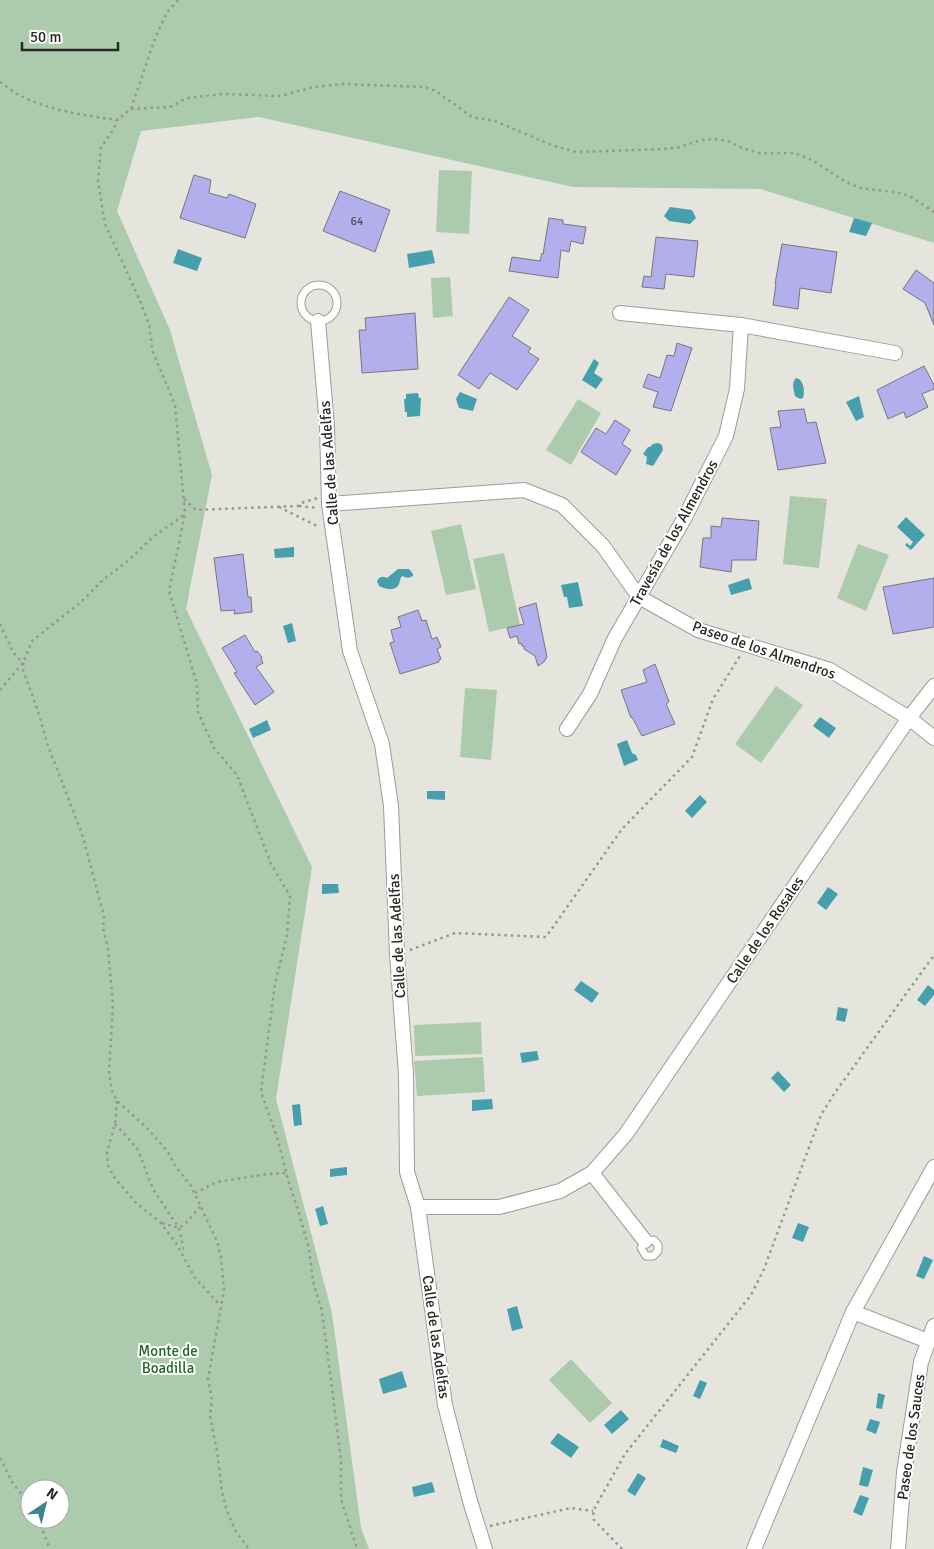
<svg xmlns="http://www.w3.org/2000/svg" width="934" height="1549" viewBox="0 0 934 1549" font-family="Signika,sans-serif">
  <rect width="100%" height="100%" fill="#e6e5dd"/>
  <g fill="#accbac" fill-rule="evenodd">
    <path d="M 0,0 L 934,0 L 934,243 L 760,189 L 573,187 L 259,117 L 141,131 L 117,211 L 170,330 L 212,475 L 186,609 L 312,867 L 276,1099 L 332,1313 L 361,1528 L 369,1549 L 0,1549 ZM 30,1489 L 60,1489 L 60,1519 L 30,1519 Z"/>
    <polygon points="439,170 472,171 469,234 436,232"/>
    <polygon points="450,277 453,316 433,318 431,278"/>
    <polygon points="578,399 601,413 571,465 546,450"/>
    <polygon points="790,496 827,499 819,568 783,564"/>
    <polygon points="461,524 476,589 446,595 431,531"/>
    <polygon points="858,544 889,555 866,611 837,598"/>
    <polygon points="504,553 520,625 489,632 473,559"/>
    <polygon points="776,686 803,705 761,763 735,744"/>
    <polygon points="465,688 497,690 491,760 460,757"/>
    <polygon points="481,1022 482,1054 415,1056 414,1025"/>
    <polygon points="483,1057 485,1092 417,1096 414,1061"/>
    <polygon points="571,1359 612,1403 590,1423 549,1380"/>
  </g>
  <g fill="#469fac">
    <polygon points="670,207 692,210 696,218 690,224 669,221 664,216"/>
    <polygon points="854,218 872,223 866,236 849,232"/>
    <polygon points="178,249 202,258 197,271 173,263"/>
    <polygon points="432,250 435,263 409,268 407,254"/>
    <polygon points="594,359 599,363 594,373 603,379 596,389 582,380"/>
    <path d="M 796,378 L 799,379 C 804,383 805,392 803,398 L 800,399 L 795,396 C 794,390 791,383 796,378 Z"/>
    <polygon points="460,392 477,399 473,411 459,408 456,399"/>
    <polygon points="418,393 419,398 421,398 420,416 407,417 407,412 405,412 404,399 406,399 406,394"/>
    <polygon points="859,396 864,417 856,421 846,402"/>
    <polygon points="658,443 662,445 663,450 653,466 646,464 647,457 643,454 648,447 650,447 653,444"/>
    <polygon points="906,517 925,535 911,550 905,545 907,543 910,546 913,542 897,527"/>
    <polygon points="294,547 294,557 275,558 274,549"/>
    <path d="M 398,569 L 409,569 L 413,574 L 413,576 L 408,578 L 402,576 C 400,578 400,581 399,584 C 395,592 385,589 379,586 L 377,581 C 380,576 383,576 387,578 Z"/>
    <polygon points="749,578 752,589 731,595 728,585"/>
    <polygon points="578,582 583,606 569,608 567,597 564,597 561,585"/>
    <polygon points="292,623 296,641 288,643 283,626"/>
    <polygon points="820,717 836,728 829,738 813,726"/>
    <polygon points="267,720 271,730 253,738 249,729"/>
    <polygon points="627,740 632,753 636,755 638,760 624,766 617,744"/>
    <polygon points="427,791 445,791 445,800 427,799"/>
    <polygon points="700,795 707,802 692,818 685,811"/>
    <polygon points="338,884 339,893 322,894 322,884"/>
    <polygon points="828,887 838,894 826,910 817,903"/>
    <polygon points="581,981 599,993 592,1003 574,990"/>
    <polygon points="928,985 934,990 934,995 925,1006 917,1000"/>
    <polygon points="838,1007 848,1009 845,1022 836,1020"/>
    <polygon points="537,1051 539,1060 522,1063 520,1053"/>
    <polygon points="778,1071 791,1085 784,1092 771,1078"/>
    <polygon points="492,1099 493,1109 472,1111 472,1100"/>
    <polygon points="300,1104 302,1125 294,1126 292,1105"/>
    <polygon points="347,1167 347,1175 330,1177 330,1169"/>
    <polygon points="323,1206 328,1224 320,1226 315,1209"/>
    <polygon points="798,1223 809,1227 803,1242 792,1238"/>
    <polygon points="924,1256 933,1260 924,1279 916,1276"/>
    <polygon points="517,1306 523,1328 512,1331 507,1309"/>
    <polygon points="402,1371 407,1387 383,1394 379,1379"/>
    <polygon points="700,1380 707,1383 700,1399 693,1396"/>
    <polygon points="878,1393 885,1395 882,1409 876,1408"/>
    <polygon points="621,1410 629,1419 612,1434 604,1425"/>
    <polygon points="870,1419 880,1422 876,1434 866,1430"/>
    <polygon points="558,1433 579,1447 571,1458 550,1443"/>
    <polygon points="663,1439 679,1446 676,1453 660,1447"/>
    <polygon points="863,1467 873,1470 868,1487 859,1485"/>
    <polygon points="638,1473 646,1478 635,1496 627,1491"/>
    <polygon points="432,1482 435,1492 414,1497 412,1487"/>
    <polygon points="860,1495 869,1498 862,1516 853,1512"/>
  </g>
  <g fill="#b3afed" stroke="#76767d">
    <polygon points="194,175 211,180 209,193 227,198 229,194 256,204 245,238 180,218"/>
    <polygon points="340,191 390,210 375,252 323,231"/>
    <polygon points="549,218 563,220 563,224 586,227 583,244 571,241 569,252 561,250 558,278 509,271 512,257 540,261 542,253 543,254"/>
    <polygon points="656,237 698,241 694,277 666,274 664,289 642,287 644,276 651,277"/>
    <polygon points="782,244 837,252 831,293 800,288 798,309 773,305 776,284 775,284"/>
    <polygon points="916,270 934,283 934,325 925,303 903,289"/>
    <polygon points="509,297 529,310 512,336 531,348 528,352 539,359 517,390 490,373 479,389 458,375"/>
    <polygon points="415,313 418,369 362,373 359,330 366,330 365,318"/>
    <polygon points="677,343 692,348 671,411 653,407 658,392 643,387 648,374 660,378 667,355 674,356"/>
    <polygon points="924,366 934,385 934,389 922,394 928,407 906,418 904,412 888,419 877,390"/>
    <polygon points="804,409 807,423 816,422 826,463 778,470 770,428 781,427 778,411"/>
    <polygon points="615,420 630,430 622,444 631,450 616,475 581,452 596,428 606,434"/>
    <polygon points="722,518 759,521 756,560 732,560 731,572 700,567 703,538 711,538 711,526 721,527"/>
    <polygon points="243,554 248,597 251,597 252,612 234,614 235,610 221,611 214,558"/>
    <polygon points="934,578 934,627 893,634 883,587"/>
    <polygon points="536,603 547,657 544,662 538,666 535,656 524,649 524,646 522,646 521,643 519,644 517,636 510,638 507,628 524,624 519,608"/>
    <polygon points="418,610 422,621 426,620 432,639 437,637 441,647 437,649 441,659 439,660 439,662 400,674 390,643 394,642 391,630 401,627 398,617"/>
    <polygon points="245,635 255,652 257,651 262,657 261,659 263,663 256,667 274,692 255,705 234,673 237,672 222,648"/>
    <polygon points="655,664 669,702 666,704 675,724 642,736 632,717 631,718 621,690 647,682 643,670"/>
  </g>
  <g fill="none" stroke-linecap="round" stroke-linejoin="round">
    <g stroke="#9e9c95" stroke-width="9">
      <g id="lane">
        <circle cx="319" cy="303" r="18"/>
        <polygon points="654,1240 658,1245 658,1251 653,1256 646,1256 641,1248 645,1241"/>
      </g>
    </g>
    <g stroke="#9e9c95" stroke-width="16">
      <g id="street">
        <polyline points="620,313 741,325 895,353"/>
        <polyline points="318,321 327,426 329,504 350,651 382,744 391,806 397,954 406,1075 407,1172 418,1207 445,1405 470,1501 485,1549"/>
        <polyline points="329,504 524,490 562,505 603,546 639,597 698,630 830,670 909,718 934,738"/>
        <polyline points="567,729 590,694 615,638 684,519 726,436 737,389 741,325"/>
        <polyline points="592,1173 645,1241"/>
        <polyline points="418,1207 499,1207 560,1191 592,1173 626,1134 909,718 934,686"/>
        <polyline points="853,1312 928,1341"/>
        <polyline points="754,1549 853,1312 934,1167"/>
        <polyline points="898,1549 904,1472 921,1362 934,1326"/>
      </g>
    </g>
    <g stroke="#96958f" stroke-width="2.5" stroke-dasharray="2.5 4" stroke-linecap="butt">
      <polyline points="178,0 167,12 154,41 131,109 117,120 114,128 101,148 98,181 105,224 141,303 149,325 153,352 175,405 185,514 169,591 197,684 198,712 214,748 237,775 271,864 290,896 287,935 275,984 261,1092 278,1140 288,1180 298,1210 309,1249 313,1281 322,1312 331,1380 341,1460 341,1499 357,1549"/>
      <path d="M 0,82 C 6,86 13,92 19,95 C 47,110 87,116 117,120"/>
      <polyline points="131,109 170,107 187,98 223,94 280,96 314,87 343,84 425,87 436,91 472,117 495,121 554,146 577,152 665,149 679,147 702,140 714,139 728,141 742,148 759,153 794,153 812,160 846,182 860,188 901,193 911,197 934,212"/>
      <polyline points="184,499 196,510 298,506 304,502 318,498"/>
      <polyline points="299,506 318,508"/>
      <polyline points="279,507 319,527"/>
      <polyline points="0,624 13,652 23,663 23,670 38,711 47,743 82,834 104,916 103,928 108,949 113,1004 109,1073 112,1091 117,1101 146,1127 168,1152 176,1167 191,1186 217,1241 221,1257 224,1290 208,1379 212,1400 210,1416 217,1451 222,1492 226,1508 235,1530 249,1549"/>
      <polyline points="0,690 23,663 32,641 81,602 104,579 128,561 153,537 184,515"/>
      <polyline points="410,950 455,933 546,937 622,829 692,757 713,699 740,656"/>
      <polyline points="117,1101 115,1124 107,1152 108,1165 114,1177 135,1202 160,1222 176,1243 195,1278 220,1305"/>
      <polyline points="115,1124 137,1148 153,1189 179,1228 184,1252"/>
      <polyline points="195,1193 217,1182 268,1174 286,1173"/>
      <polyline points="162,1223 179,1228 186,1223 201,1206"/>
      <polyline points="0,1458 13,1484 30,1504"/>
      <polyline points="38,1519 50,1549"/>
      <polyline points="490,1526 571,1508 593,1511"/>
      <polyline points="622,1549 594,1520 593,1511 625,1454 751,1295 764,1269 821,1115 834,1094 934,955"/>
    </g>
    <use href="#lane" stroke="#fff" stroke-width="7"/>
    <use href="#street" stroke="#fff" stroke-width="14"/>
  </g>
  <g text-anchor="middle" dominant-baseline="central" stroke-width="4" stroke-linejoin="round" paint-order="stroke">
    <g font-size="12" fill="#4c4a57">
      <text x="357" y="221">64</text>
    </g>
    <g font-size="15" fill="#292825" stroke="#fff">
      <text transform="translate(329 463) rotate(-94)">Calle de las Adelfas</text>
      <text transform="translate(674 533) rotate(-61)">Travesía de los Almendros</text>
      <text transform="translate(764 650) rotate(19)">Paseo de los Almendros</text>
      <text transform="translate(765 930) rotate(-56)">Calle de los Rosales</text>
      <text transform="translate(397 936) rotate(-93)">Calle de las Adelfas</text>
      <text transform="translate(436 1337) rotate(82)">Calle de las Adelfas</text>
      <text transform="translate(911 1437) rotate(-82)">Paseo de los Sauces</text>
    </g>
    <g font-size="15" fill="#216527" stroke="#fff">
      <text x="168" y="1351">Monte de<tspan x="168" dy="17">Boadilla</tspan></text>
    </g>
  </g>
  <g transform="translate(45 1504) rotate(35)"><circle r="24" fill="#ffffff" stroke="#a9a9a8"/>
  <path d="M0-4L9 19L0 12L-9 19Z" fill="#3d848d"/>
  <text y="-8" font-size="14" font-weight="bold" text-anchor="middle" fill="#292825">N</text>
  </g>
  <path d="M22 42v8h96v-8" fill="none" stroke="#292825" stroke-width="2.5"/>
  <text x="30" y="42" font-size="15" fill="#292825" stroke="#ffffff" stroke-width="4" paint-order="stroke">50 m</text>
</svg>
